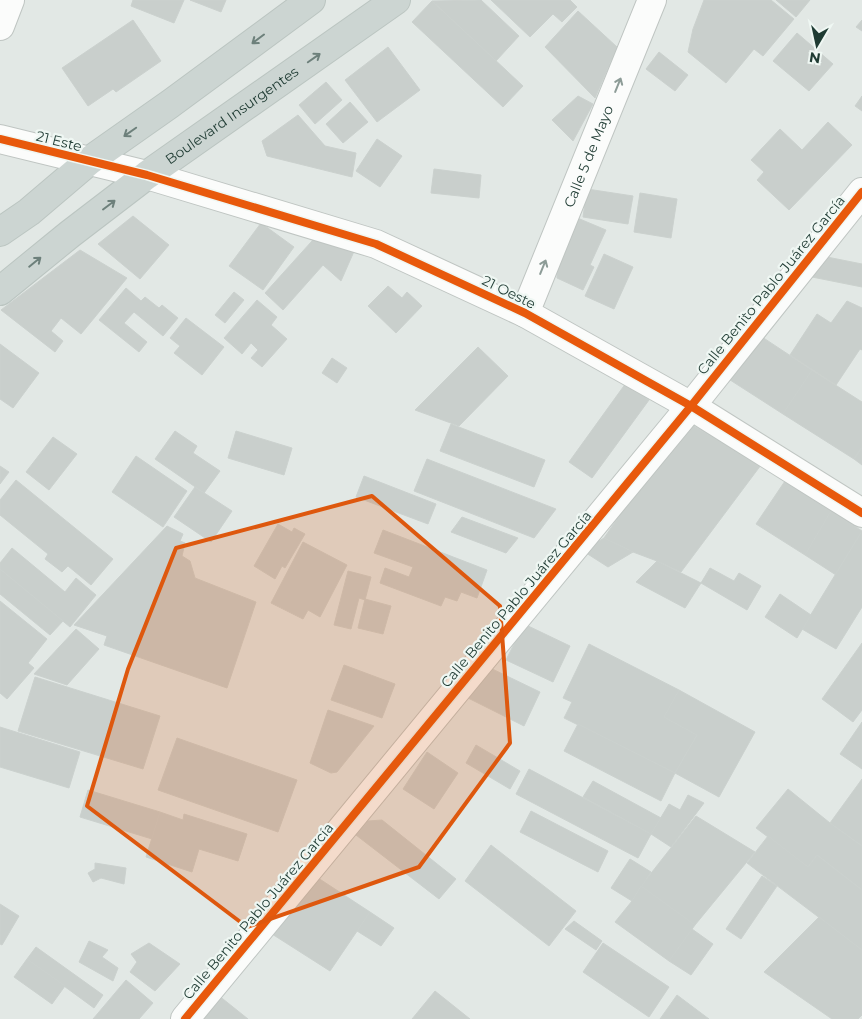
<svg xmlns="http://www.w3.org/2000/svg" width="862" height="1019" viewBox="0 0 862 1019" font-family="Montserrat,sans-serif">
  <rect width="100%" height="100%" fill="#e2e8e5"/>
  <g fill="#c9cfcc" stroke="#cbd1ce">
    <polygon points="133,0 184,0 174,23 131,6"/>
    <polygon points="190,0 226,0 221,12"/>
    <polygon points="481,0 519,36 496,61 432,1"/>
    <polygon points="491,0 570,0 577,7 562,22 553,14 530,37"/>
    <polygon points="704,0 771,0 794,19 763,56 754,49 726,83 688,52 693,29"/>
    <polygon points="776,0 810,0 796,17"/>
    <polygon points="432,1 523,86 503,107 412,22"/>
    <polygon points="578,11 617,47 595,98 545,47"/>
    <polygon points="133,20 161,61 116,92 113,89 88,106 62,68"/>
    <polygon points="862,20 862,31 856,27"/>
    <polygon points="797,33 833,64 809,91 773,61"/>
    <polygon points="388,47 420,90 377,122 345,80"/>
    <polygon points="659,52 688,75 675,91 646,69"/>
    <polygon points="326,82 342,100 315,124 299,105"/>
    <polygon points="578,96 593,104 573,141 552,120"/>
    <polygon points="862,96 862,111 855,106"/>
    <polygon points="350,102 368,122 343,143 326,124"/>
    <polygon points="298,115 325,146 356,153 352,177 267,156 262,141"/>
    <polygon points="828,122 852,145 789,210 757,180 764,172 751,160 780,129 802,150"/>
    <polygon points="377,139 402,156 380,187 356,171"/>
    <polygon points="434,169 481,175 479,198 431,193"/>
    <polygon points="587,189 633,196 628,224 583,217"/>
    <polygon points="640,193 677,199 671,238 634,232"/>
    <polygon points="133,216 169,245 140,279 98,244"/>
    <polygon points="575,217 606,230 590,265 594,267 583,290 557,278 557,257"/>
    <polygon points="261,223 294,247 263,290 229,266"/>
    <polygon points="321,231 359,240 341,281 323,265 283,310 265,293"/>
    <polygon points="80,250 127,278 81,334 61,318 51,331 63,341 55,352 1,310"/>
    <polygon points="604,254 633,267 614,309 585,296"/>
    <polygon points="817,255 862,264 862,287 812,277"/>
    <polygon points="388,286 402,298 407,292 422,306 396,333 368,306"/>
    <polygon points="126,288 141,301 145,297 159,308 162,305 178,318 163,336 134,312 124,323 147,342 139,352 99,320"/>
    <polygon points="234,292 244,300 225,323 215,315"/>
    <polygon points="257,300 277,317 271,325 287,339 262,367 251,358 258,350 251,343 242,354 224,338"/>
    <polygon points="847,301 862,308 862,350 860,349 836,385 790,355 817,314 831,323"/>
    <polygon points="186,318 224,347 202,375 174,353 180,346 170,338"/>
    <polygon points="756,333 812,370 783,414 727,378"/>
    <polygon points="0,344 39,373 13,408 0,399"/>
    <polygon points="478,347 508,376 459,426 415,410"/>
    <polygon points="332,358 347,368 337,383 322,373"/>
    <polygon points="812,370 862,402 862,447 854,459 783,414"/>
    <polygon points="626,383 649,400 592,478 569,462"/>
    <polygon points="685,421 761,465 681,572 657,561 633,552 604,538"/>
    <polygon points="451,424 545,460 534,487 440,451"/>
    <polygon points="175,431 197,446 193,453 220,471 204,493 155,459"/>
    <polygon points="236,431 292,448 284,475 228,458"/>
    <polygon points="53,437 77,454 49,490 26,472"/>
    <polygon points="862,447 862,465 854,459"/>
    <polygon points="136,456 187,491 163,527 112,492"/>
    <polygon points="427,459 556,509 534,538 414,491"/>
    <polygon points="0,466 9,472 0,484"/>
    <polygon points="364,476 436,504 428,524 356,497"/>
    <polygon points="16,480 113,559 91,585 68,566 62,572 45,559 48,554 0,515 0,500"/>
    <polygon points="785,481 831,511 805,555 756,524"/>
    <polygon points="195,487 232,511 211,542 174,517"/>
    <polygon points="831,511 862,531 836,575 805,555"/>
    <polygon points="462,517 518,538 506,553 451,532"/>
    <polygon points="278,524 292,532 294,528 305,534 285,568 282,566 275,579 254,566"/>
    <polygon points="167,526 183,534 180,541 185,543 182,556 190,561 195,578 256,602 227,688 104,645 107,636 74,625"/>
    <polygon points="383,530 487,570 477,598 461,592 457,601 445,597 441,606 380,583 385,568 409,577 413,567 374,553"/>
    <polygon points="862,531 862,607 836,649 802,629"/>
    <polygon points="604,538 633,552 608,567 583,551"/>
    <polygon points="303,542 347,565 320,617 308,610 303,619 271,603"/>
    <polygon points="12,548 65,592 76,578 96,595 70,627 0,569 0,563"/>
    <polygon points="657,561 701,583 685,608 636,582"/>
    <polygon points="710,568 734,581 739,573 761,586 747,610 701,583"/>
    <polygon points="0,569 63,621 50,635 0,594"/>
    <polygon points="348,571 371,577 365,600 359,598 351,629 334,625"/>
    <polygon points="780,594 811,615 797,638 765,617"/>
    <polygon points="365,599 391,606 383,634 358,628"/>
    <polygon points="0,601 47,639 28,663 34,668 7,699 0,693"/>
    <polygon points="524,624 570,646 553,682 506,660"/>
    <polygon points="76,629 99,649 67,685 34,674"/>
    <polygon points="862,643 862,710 853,722 822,699"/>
    <polygon points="589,644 679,690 664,717 697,735 675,773 564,718 572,702 563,698"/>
    <polygon points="344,665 395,684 382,718 331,700"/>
    <polygon points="484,665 540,692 524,726 468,698"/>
    <polygon points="35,677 160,716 143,769 18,731"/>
    <polygon points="679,690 755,732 719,797 675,773 697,735 664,717"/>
    <polygon points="328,710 374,726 337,772 331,773 310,763"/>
    <polygon points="862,722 862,769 840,754"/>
    <polygon points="578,724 675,773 661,801 564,751"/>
    <polygon points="0,727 80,752 69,788 0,767"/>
    <polygon points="177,738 297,780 278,832 158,790"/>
    <polygon points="476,745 520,771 510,789 466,763"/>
    <polygon points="427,752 458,773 434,809 403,789"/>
    <polygon points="529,769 651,834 638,858 516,794"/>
    <polygon points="862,779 862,846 830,823"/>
    <polygon points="593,781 661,818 651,834 583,797"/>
    <polygon points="788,789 830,823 862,846 862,890 817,855 808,867 756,828"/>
    <polygon points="88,790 160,812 152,839 80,817"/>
    <polygon points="688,795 704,803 671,847 651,834 669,804 680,810"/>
    <polygon points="531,811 608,851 598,872 520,832"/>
    <polygon points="160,812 183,820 184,814 247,834 238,861 199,849 192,872 146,857"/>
    <polygon points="696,816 755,852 695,925 641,886"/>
    <polygon points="382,820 456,879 439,899 356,835 368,821"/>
    <polygon points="768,836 808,867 817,855 862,890 862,950 747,863"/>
    <polygon points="491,845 576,911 549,946 465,881"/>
    <polygon points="630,859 651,872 632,901 611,888"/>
    <polygon points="95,863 126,868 124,884 101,878 93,882 88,873 95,869"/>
    <polygon points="312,874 370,912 330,971 272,934"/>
    <polygon points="762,876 777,886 741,939 726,929"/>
    <polygon points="641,886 695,925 669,961 615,922 632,901"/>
    <polygon points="0,904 19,916 2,945 0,944"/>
    <polygon points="370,912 394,928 381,946 357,931"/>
    <polygon points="819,917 862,950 862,1015 858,1019 832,1019 764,972"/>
    <polygon points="574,921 602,941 596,950 565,929"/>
    <polygon points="692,929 713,944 691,975 669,961"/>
    <polygon points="89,941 108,950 102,957 118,968 113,981 79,962"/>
    <polygon points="149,943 180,964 155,991 130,972 137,962 131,954"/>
    <polygon points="603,943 669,987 649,1017 583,972"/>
    <polygon points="36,947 103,995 94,1008 27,959"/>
    <polygon points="27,959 65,986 52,1004 14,977"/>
    <polygon points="126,980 153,1003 139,1019 93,1019"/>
    <polygon points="435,991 470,1019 412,1019"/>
    <polygon points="218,995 248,1019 198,1019"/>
    <polygon points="677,995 709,1019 660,1019"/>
  </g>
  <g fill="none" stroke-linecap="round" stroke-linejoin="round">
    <g stroke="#bfc5c2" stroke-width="30">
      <g id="minor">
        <polyline points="0,26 10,0"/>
        <polyline points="0,139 147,175 376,244 525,313 691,406 862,513"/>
        <path id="s1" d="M 525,313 L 652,0"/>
        <polyline points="185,1019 691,406 862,192"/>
      </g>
    </g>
    <g stroke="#bbc5c1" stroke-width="30">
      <g id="major">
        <polyline points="0,232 29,212 89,161 170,104 311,0"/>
        <path id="s2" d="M 0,291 L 70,234 L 147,175 L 396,0"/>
      </g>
    </g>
    <use href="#minor" stroke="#fbfcfb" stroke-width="28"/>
    <use href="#major" stroke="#ccd5d2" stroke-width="28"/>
    <g stroke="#eff7f3" stroke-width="11">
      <g id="cycleway">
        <polyline points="0,139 147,175 376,244 525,313 691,406 862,513"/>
        <polyline points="185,1019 691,406 862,192"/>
      </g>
    </g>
    <use href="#cycleway" stroke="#e8590c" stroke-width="8"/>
  </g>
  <defs><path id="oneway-shaft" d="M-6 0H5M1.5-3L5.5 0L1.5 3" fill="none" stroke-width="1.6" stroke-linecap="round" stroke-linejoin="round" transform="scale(1.25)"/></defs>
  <g stroke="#6d807b">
    <use href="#oneway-shaft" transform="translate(258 39) rotate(143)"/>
    <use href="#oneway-shaft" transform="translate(314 58) rotate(-35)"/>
    <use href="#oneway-shaft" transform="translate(130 132) rotate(145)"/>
    <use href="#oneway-shaft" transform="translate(109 205) rotate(-37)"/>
    <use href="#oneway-shaft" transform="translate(35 262) rotate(-39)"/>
  </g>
  <g stroke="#8d9c97">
    <use href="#oneway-shaft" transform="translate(618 85) rotate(-68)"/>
    <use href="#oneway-shaft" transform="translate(543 267) rotate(-68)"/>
  </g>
  <path fill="#de580e" fill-opacity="0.2" stroke="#de580e" stroke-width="4" stroke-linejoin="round" d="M 372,496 L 500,606 L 510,743 L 419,867 L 247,927 L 87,806 L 128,669 L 176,548 Z"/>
  <g text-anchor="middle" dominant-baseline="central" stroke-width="4.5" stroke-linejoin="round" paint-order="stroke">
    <g font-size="14" fill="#1f3b33" stroke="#eff7f3">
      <text stroke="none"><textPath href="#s2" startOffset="291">Boulevard Insurgentes</textPath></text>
      <text transform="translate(59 141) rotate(14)">21 Este</text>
      <text stroke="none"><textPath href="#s1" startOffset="169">Calle 5 de Mayo</textPath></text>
      <text transform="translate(771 285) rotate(-51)">Calle Benito Pablo Juárez García</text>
      <text transform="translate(509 292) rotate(26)">21 Oeste</text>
      <text transform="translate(516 599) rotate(-50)">Calle Benito Pablo Juárez García</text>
      <text transform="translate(258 911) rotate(-50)">Calle Benito Pablo Juárez García</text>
    </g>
  </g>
  <g transform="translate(817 45) rotate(189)" stroke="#eff7f3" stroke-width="4" paint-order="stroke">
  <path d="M0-4L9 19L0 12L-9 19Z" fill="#1f3b33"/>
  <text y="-8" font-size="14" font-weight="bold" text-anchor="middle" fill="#1f3b33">N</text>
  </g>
</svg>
